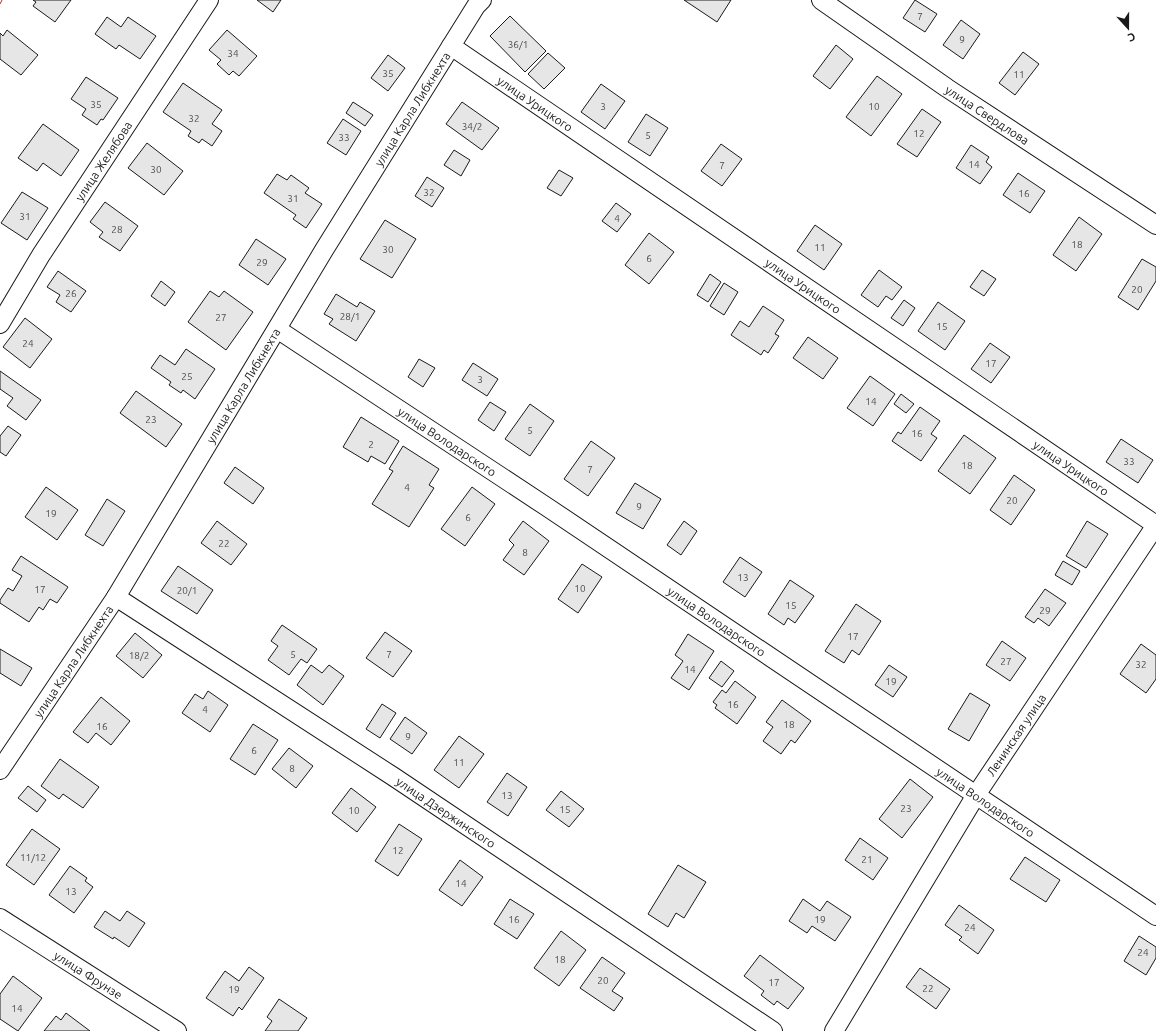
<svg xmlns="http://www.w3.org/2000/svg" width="1156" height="1031" viewBox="0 0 1156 1031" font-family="Ubuntu,sans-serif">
  <rect width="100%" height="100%" fill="#fff"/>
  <g fill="#e6e6e6" stroke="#1a1a1a">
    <polygon points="33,0 71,0 55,22 33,6 36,2"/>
    <polygon points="257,0 281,0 273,12"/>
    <polygon points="684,0 731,0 717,22"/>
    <polygon points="915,0 937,14 925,32 903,18"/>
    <polygon points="510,16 546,51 525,72 490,36"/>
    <polygon points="107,17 121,27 128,17 156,36 140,59 119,45 116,49 95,34"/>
    <polygon points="961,20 980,34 963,59 943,45"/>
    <polygon points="7,30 38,55 21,75 0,59 0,33 3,36"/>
    <polygon points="227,30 257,56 239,76 233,71 229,75 217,64 221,60 209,50"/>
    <polygon points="836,45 853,59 830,89 813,76"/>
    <polygon points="1023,52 1039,64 1015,95 999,83"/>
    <polygon points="548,53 565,68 544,89 528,74"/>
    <polygon points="388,55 405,68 388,91 371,78"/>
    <polygon points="877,76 902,94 871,136 846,117"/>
    <polygon points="86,77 118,98 103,120 101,119 97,125 82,115 86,109 71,99"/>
    <polygon points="183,83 222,110 212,124 222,131 212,146 202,139 199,143 188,136 191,131 163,112"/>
    <polygon points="601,84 625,101 605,129 581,112"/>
    <polygon points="353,102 373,115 365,126 346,113"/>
    <polygon points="462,102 499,128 482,150 446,124"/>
    <polygon points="922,109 941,122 917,157 897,144"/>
    <polygon points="646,114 668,128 650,156 628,142"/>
    <polygon points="343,119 361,131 346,155 327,143"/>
    <polygon points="43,124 79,150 61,176 43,163 37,171 18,158"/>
    <polygon points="147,143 183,171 164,195 128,168"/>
    <polygon points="721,144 742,159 722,186 701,171"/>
    <polygon points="971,145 989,157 986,162 992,167 980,184 956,168"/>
    <polygon points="454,150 470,160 461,176 444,165"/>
    <polygon points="559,170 573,178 561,196 547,188"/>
    <polygon points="1018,173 1045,191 1030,213 1003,195"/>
    <polygon points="277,174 287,180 291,175 309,188 305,193 322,204 306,228 293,219 296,215 264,193"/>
    <polygon points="427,177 444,188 432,207 415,196"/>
    <polygon points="22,192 48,208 27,240 1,223"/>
    <polygon points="105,202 138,226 120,251 99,237 103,232 90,222"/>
    <polygon points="616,203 631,214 617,232 602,221"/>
    <polygon points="1079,217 1102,234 1076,271 1053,255"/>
    <polygon points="385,220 416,239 392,278 360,259"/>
    <polygon points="815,225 842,244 824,270 797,251"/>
    <polygon points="649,233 674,252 649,284 625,265"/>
    <polygon points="256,239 286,259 268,285 239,265"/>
    <polygon points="1142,259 1156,267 1156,281 1138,310 1118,297"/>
    <polygon points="879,270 902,287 892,300 886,296 878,307 861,295"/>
    <polygon points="982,270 996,279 984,296 970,287"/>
    <polygon points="58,271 86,291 71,312 56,302 60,295 47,287"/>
    <polygon points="710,274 721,282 708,302 697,295"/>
    <polygon points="161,281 175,292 165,306 151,296"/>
    <polygon points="724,283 738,292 724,315 710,306"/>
    <polygon points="210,291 219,297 224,291 253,312 226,350 188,322"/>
    <polygon points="336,294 357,307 360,302 375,311 356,341 329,324 333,319 324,314"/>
    <polygon points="904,300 915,308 903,326 891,318"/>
    <polygon points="938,302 965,321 945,350 918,331"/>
    <polygon points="763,306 784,320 775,334 779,336 768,353 764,350 761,355 731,335 740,321 749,327"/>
    <polygon points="25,318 52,339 30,368 3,347"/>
    <polygon points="808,337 838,358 823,379 793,358"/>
    <polygon points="990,343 1010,357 991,383 971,369"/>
    <polygon points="186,349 215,369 195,399 183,390 181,393 169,385 171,382 151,368 160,355 175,365"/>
    <polygon points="419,359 435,368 423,387 408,377"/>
    <polygon points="473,363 498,379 487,396 462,380"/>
    <polygon points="0,371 41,400 26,420 7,406 13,398 0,389"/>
    <polygon points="870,376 895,394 873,426 847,408"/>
    <polygon points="136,391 182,424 166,447 120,413"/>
    <polygon points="901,394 914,404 906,413 894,404"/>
    <polygon points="490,402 506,412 494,431 478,420"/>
    <polygon points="530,404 554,421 530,456 505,439"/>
    <polygon points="920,407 940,421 931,434 937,438 921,461 892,441 898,432 901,434"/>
    <polygon points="361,417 399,441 385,464 371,456 368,462 343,447"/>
    <polygon points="8,426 21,435 6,456 0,452 0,436"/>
    <polygon points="964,435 996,458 970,494 938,471"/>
    <polygon points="1121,439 1153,460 1138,483 1106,462"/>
    <polygon points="591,441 615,458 588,496 564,479"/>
    <polygon points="403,446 439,469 429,485 434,488 409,527 372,504 393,471 389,469"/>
    <polygon points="235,467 264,488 253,504 224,483"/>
    <polygon points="1014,475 1035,490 1011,525 990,510"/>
    <polygon points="635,483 661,499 643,529 616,513"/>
    <polygon points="46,487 78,510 57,540 25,517"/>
    <polygon points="472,487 495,504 465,546 441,529"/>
    <polygon points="107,499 125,511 103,546 85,535"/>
    <polygon points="217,521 247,544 231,565 201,543"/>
    <polygon points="523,521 549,541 524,575 503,560 514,545 509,540"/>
    <polygon points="684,521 697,531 681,555 667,545"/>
    <polygon points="1087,521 1108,534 1086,568 1066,556"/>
    <polygon points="21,556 68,587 57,603 50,599 43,610 39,607 29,622 0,603 0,600 8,588 13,591 22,576 12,570"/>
    <polygon points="740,557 762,572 745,597 723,582"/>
    <polygon points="1063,561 1080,571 1072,585 1055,575"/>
    <polygon points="582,564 602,577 578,613 558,599"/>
    <polygon points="178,566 213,590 197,614 161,591"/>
    <polygon points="790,580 814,596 795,623 788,618 784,625 768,614"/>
    <polygon points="1045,589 1066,603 1049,626 1038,618 1034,623 1025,617"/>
    <polygon points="856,604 881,621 859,655 852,650 844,663 825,651"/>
    <polygon points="282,625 317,649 307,663 301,659 289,675 268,660 278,646 271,641"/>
    <polygon points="385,632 412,651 393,677 366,658"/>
    <polygon points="135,633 162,655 143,678 116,656"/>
    <polygon points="688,634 714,651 689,690 671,678 683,661 675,655"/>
    <polygon points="1002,641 1026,658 1010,681 986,665"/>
    <polygon points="1141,644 1156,655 1156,679 1146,693 1120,674"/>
    <polygon points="0,649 32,668 21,686 0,673"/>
    <polygon points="721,661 734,671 722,687 709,678"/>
    <polygon points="311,665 322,673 329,665 344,676 323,705 297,685"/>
    <polygon points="889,665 907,677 893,697 875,685"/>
    <polygon points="735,681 756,697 737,724 715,708 717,705 713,702 722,690 726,693"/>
    <polygon points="208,691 228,705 210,732 182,713 195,694 203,699"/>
    <polygon points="970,693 990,705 969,741 948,729"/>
    <polygon points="101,697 130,721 111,745 96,733 88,743 73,732"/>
    <polygon points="782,700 811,721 795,743 791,740 781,754 763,741 773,727 766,722"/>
    <polygon points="382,704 396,713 380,738 366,729"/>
    <polygon points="405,717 427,733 412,754 390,739"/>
    <polygon points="253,724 278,740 255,775 230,759"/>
    <polygon points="459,736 484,754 459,788 434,770"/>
    <polygon points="289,748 313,766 296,788 272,769"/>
    <polygon points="60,759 99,787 83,808 63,794 59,799 41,786"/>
    <polygon points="507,773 527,787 508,816 487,802"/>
    <polygon points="910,779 933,797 902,838 879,819"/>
    <polygon points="28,786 46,800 37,812 18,798"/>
    <polygon points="351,788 376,807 357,832 332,813"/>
    <polygon points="561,791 584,809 569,827 546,810"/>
    <polygon points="399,824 422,839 398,876 375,861"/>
    <polygon points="32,829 60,849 34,885 6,865"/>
    <polygon points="860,838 888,858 873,880 845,860"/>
    <polygon points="1025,857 1060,880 1046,902 1010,879"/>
    <polygon points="460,860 483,877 462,906 439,890"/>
    <polygon points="678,865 706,882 684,918 676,913 668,927 648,914"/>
    <polygon points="70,866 87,878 85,881 93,887 74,913 49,895"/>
    <polygon points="510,899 534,914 517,939 494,924"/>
    <polygon points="803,899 820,911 827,901 851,917 835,941 812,926 807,933 789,921"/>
    <polygon points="959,905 994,930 978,954 959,940 962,937 945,925"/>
    <polygon points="105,911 120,921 127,911 145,923 129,947 114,937 113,939 94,927"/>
    <polygon points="561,931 586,950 559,986 534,968"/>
    <polygon points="1139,936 1156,947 1156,958 1146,975 1124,961"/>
    <polygon points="760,955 804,988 788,1009 777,1001 774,1005 761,995 764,991 744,976"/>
    <polygon points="602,957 625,973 612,991 623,998 614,1011 580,988"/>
    <polygon points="249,967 264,978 242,1010 239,1007 233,1016 206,998 225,971 239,981"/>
    <polygon points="920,968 950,989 936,1009 906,987"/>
    <polygon points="13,976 42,998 18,1031 0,1019 0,994"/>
    <polygon points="279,999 307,1018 298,1031 265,1031 272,1021 267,1017"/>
    <polygon points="66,1013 90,1031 44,1031 56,1016 61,1020"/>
  </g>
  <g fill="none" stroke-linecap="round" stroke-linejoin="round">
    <g stroke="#1a1a1a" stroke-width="20">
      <g id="minor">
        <path id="s1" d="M 821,0 L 947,88 L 1156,225"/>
        <path id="s2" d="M 451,46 L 1156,525 L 976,795 L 834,1031"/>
        <path id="s3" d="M 0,324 L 41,255 L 209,0"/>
        <path id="s4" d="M 277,329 L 547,507 L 1156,916"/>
        <path id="s5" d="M 116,597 L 394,777 L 773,1031"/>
        <path id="s6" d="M 0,770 L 116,597 L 324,250 L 476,6 L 482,0"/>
        <path id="s7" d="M 0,918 L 177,1031"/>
      </g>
    </g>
    <use href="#minor" stroke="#fff" stroke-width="18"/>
    <polyline stroke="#c62828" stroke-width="1" stroke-dasharray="14 3 2 3" stroke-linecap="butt" points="0,4 2,0"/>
  </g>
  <g text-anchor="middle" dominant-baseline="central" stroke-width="3" stroke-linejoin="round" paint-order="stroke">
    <g font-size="10" fill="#4d4d4d">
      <text x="920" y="16">7</text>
      <text x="962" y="39">9</text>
      <text x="518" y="44">36/1</text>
      <text x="233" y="53">34</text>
      <text x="388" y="73">35</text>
      <text x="1019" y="74">11</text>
      <text x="96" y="104">35</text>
      <text x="603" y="106">3</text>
      <text x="874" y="106">10</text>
      <text x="194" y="118">32</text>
      <text x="472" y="126">34/2</text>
      <text x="919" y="133">12</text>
      <text x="648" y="135">5</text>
      <text x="344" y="137">33</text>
      <text x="974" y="164">14</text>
      <text x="722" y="165">7</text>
      <text x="156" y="169">30</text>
      <text x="429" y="192">32</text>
      <text x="1024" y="193">16</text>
      <text x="293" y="198">31</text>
      <text x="25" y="216">31</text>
      <text x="617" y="218">4</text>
      <text x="117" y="229">28</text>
      <text x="1077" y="244">18</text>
      <text x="820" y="247">11</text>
      <text x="388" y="249">30</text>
      <text x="649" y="258">6</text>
      <text x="262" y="262">29</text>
      <text x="1137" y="289">20</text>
      <text x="71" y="293">26</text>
      <text x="350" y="316">28/1</text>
      <text x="221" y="317">27</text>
      <text x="942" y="326">15</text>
      <text x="28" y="343">24</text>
      <text x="991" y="363">17</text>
      <text x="187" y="376">25</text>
      <text x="480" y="379">3</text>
      <text x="871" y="401">14</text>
      <text x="151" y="419">23</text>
      <text x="530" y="430">5</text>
      <text x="917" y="433">16</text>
      <text x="371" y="444">2</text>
      <text x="1129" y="461">33</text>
      <text x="967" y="465">18</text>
      <text x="590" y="469">7</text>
      <text x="407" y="487">4</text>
      <text x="1012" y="500">20</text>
      <text x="639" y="506">9</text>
      <text x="51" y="513">19</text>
      <text x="468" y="517">6</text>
      <text x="224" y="543">22</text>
      <text x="525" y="552">8</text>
      <text x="743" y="577">13</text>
      <text x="580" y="588">10</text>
      <text x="40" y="589">17</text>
      <text x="187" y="590">20/1</text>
      <text x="791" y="605">15</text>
      <text x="1045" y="610">29</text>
      <text x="853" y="636">17</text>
      <text x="293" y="654">5</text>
      <text x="389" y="654">7</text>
      <text x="139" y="655">18/2</text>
      <text x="1006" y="661">27</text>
      <text x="1141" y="664">32</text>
      <text x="690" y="669">14</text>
      <text x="891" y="681">19</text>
      <text x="733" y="704">16</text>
      <text x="205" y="709">4</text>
      <text x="789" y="724">18</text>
      <text x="102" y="726">16</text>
      <text x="408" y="736">9</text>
      <text x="254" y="750">6</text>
      <text x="459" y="762">11</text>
      <text x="292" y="768">8</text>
      <text x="507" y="795">13</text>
      <text x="906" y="808">23</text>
      <text x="565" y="809">15</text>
      <text x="354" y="810">10</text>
      <text x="398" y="850">12</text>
      <text x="33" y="857">11/12</text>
      <text x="867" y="859">21</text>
      <text x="461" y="883">14</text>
      <text x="71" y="891">13</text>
      <text x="514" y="919">16</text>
      <text x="820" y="919">19</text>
      <text x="970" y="927">24</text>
      <text x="1143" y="952">24</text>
      <text x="560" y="959">18</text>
      <text x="603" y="980">20</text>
      <text x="774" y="982">17</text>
      <text x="928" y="988">22</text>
      <text x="234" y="989">19</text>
      <text x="17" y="1008">14</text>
    </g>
    <g font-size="12" fill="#1a1a1a" stroke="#fff">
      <text stroke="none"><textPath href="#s2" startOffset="102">улица Урицкого</textPath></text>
      <text stroke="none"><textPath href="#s6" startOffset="779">улица Карла Либкнехта</textPath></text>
      <text stroke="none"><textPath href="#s1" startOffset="202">улица Свердлова</textPath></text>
      <text stroke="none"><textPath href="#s3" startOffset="193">улица Желябова</textPath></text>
      <text stroke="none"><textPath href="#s2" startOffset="426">улица Урицкого</textPath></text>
      <text stroke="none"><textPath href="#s6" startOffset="455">улица Карла Либкнехта</textPath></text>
      <text stroke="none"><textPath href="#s4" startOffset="204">улица Володарского</textPath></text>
      <text stroke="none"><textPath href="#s2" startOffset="750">улица Урицкого</textPath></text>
      <text stroke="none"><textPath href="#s4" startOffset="528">улица Володарского</textPath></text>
      <text stroke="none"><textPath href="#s6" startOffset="131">улица Карла Либкнехта</textPath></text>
      <text transform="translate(1016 735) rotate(-56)">Ленинская улица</text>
      <text stroke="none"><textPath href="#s4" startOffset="852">улица Володарского</textPath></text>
      <text stroke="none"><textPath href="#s5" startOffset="394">улица Дзержинского</textPath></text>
      <text stroke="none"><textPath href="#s7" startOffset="105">улица Фрунзе</textPath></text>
    </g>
  </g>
  <g transform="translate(1128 28) rotate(159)" stroke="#ffffff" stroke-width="3" paint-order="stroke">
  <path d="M0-3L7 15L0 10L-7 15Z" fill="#1a1a1a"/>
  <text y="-6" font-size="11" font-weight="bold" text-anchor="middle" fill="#1a1a1a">С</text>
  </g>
</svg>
